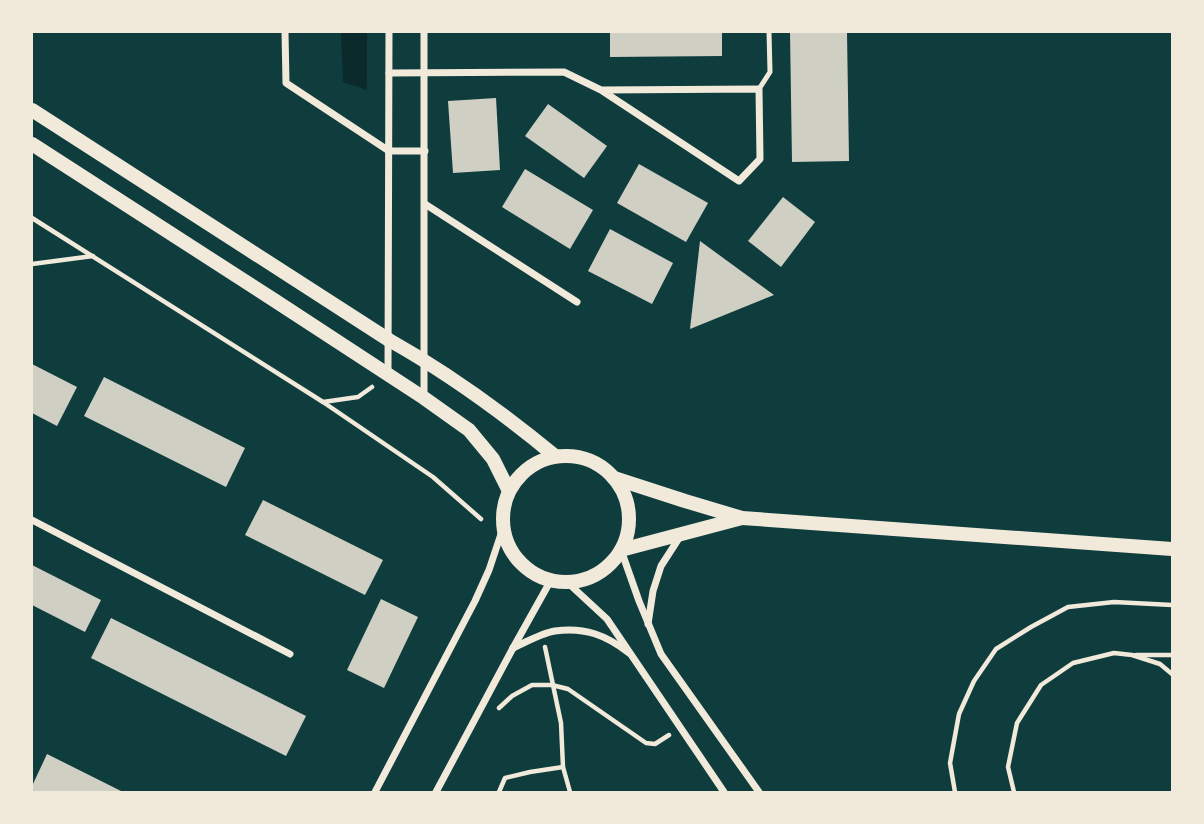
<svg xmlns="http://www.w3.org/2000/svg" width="1204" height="824" viewBox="0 0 1204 824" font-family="Cabin,sans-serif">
  <rect width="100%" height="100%" fill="#0f3d3e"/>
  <polygon fill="#0a2a2b" points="341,32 367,32 367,90 343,82"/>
  <g fill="#cfcfc3">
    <polygon points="610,32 722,32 722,56 610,57"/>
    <polygon points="790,32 847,32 849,161 792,162"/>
    <polygon points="496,98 500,170 453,173 448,101"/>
    <polygon points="548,104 607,146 584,178 525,136"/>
    <polygon points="639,164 708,203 686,242 617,203"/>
    <polygon points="525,169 593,210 570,249 502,207"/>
    <polygon points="783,197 815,222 781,267 748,241"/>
    <polygon points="610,229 673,263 652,304 588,271"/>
    <polygon points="700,241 774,295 690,329"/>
    <polygon points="32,364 77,387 57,426 32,413"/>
    <polygon points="104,377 245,448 226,487 84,416"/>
    <polygon points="263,500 383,560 365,595 245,535"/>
    <polygon points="32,565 101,600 85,632 32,605"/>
    <polygon points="381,599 418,617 384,688 347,670"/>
    <polygon points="111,618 306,716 286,756 91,658"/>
    <polygon points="47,754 123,792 32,792 32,786"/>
  </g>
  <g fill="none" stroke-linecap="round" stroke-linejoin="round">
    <g stroke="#f1e9da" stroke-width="4.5">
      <polyline points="32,218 323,402 358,397 372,387"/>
      <polyline points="32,264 93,256"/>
      <polyline points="323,402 433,477 481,519"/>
      <polyline points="545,647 561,723 563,767 570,792"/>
      <polyline points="1136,655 1172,655"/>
      <polyline points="499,708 512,696 532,685 552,685 568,689 646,743 655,744 669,735"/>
      <polyline points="499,792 505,778 530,772 563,767"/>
      <polyline points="955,792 950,763 959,714 974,681 996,649 1031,627 1068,607 1114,602 1172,605"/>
      <polyline points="1014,792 1008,767 1017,723 1041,685 1073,663 1114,653 1132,655 1160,664 1172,674"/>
    </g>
    <polyline stroke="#f1e9da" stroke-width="5" points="759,89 770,72 769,32"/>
    <g stroke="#f1e9da" stroke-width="7">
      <polyline points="285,32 286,83 389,151 425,151"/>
      <polyline points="389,73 564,72 601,90 739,181 760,159 759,89 601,90"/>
      <polyline points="425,204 577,302"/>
      <polyline points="388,374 389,32"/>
      <polyline points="424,398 424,32"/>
      <polyline points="32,520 290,654"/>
      <polyline points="621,550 639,601 661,654 759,792"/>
      <polyline points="567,582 607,619 724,792"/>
      <polyline points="648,624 653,591 661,566 681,535"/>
      <path d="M 513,648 C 526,642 542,633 555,631 C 585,627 606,635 629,653"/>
      <polyline points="375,792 475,601 489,570 504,525"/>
      <polyline points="436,792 513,648 551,580"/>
    </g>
    <g stroke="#f1e9da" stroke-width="14">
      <path d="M 32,110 L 389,340 C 448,373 503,413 555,456"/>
      <polyline points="32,144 274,300 424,398 469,430 493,459 509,491"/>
      <circle cx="566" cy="519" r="63"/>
      <polyline points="614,478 685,501 742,518 1172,549"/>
      <polyline points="621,550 742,518"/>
    </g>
  </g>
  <rect width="1204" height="824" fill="none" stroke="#f1e9da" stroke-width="66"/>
</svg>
